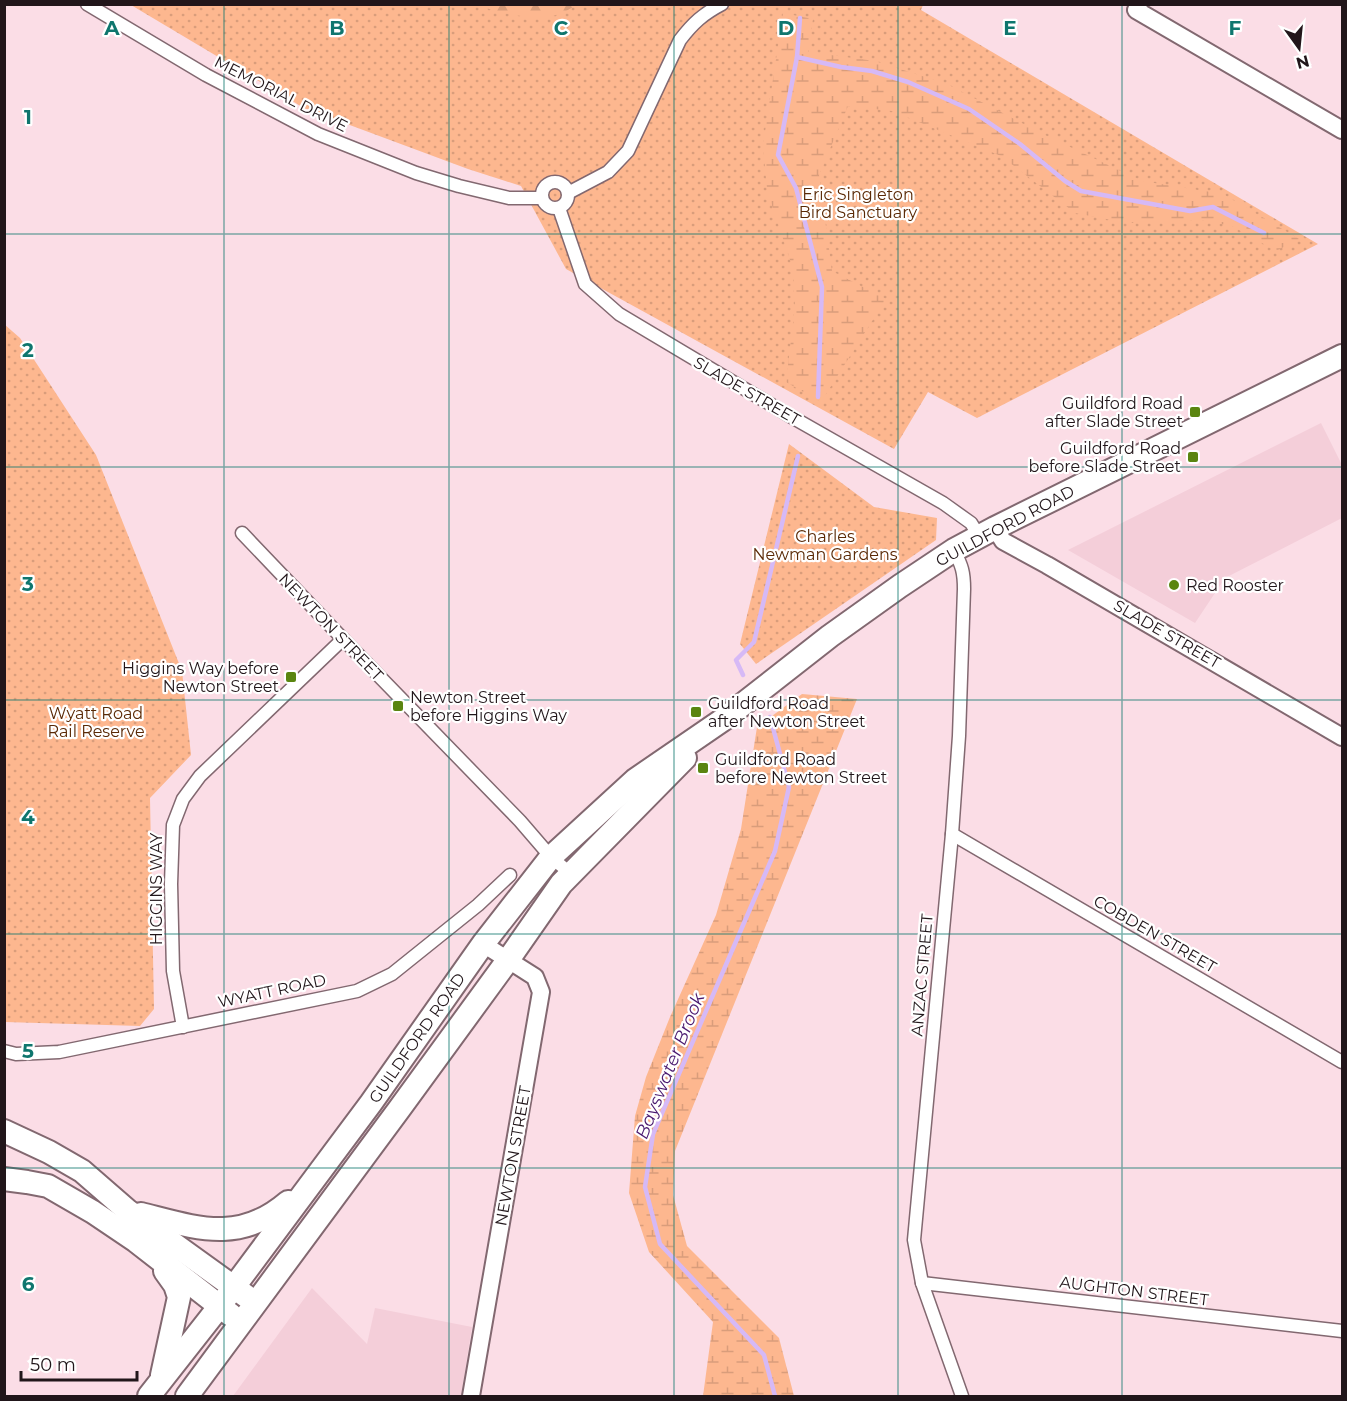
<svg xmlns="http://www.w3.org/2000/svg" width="1347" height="1401" viewBox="0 0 1347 1401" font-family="Montserrat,sans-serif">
  <defs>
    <pattern id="grass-dots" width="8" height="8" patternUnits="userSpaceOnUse" patternTransform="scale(1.5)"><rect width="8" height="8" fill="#fdb78f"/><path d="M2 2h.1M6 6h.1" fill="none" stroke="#d99d7b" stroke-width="1.8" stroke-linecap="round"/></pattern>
    <pattern id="forest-firs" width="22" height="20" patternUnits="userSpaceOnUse" patternTransform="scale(1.5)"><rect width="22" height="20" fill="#fdb78f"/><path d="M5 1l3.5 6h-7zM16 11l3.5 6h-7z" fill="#d99d7b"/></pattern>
    <pattern id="wetland-marsh" width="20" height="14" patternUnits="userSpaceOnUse" patternTransform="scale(1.5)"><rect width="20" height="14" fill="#fdb78f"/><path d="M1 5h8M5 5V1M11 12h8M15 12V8" fill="none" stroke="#d99d7b"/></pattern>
  </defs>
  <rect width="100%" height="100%" fill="#fbdde6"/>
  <g fill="#f4ced9">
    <polygon points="1321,423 1342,465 1342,518 1225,578 1195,623 1068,550"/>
    <polygon points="312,1288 367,1344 375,1308 472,1327 461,1396 233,1396"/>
  </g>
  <g fill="url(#grass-dots)">
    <polygon points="131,5 923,5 921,10 1318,244 977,418 928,392 894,449 566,269 521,186 468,169 304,108"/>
    <polygon points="4,324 20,338 96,455 182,671 191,755 150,798 154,1009 140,1026 5,1022"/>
    <polygon points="789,444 874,507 937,518 936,540 756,664 740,644"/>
  </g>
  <path fill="url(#forest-firs)" d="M 478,5 L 576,5 C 571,8 565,12 559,14 C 538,22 498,13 478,5 Z"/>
  <g fill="url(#wetland-marsh)">
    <polygon points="783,13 813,19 808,52 875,61 947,84 1047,136 1142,181 1223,194 1299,239 1276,251 1232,226 1201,220 1127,223 1075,213 1001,156 892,111 848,106 819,175 832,271 886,299 821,402 786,382 795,306 792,266 767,190 763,145"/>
    <polygon points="802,694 857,699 675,1151 673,1195 687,1246 779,1338 794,1396 703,1396 713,1322 649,1252 629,1193 635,1116 646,1077 670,1017 716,915 741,829 757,727"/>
  </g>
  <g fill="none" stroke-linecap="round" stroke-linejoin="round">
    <g stroke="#d6b9f6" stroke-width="4.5">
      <polyline points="800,18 797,57 778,155 796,188 822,287 818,397"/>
      <polyline points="797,57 841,67 872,71 908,82 969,109 1020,144 1065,181 1081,191 1190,211 1213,207 1264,233"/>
      <polyline points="743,675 736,660 754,642 798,456"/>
      <polyline points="770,717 789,787 775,851 653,1134 645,1187 660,1244 764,1355 775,1396"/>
    </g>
    <g stroke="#826870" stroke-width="15">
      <g id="street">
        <polyline points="87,4 206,75 318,134 416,173 459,186 509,198 542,198"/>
        <circle cx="555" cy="195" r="13"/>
        <path d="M 568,193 L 608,172 L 628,151 L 680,40 C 693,23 703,14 722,4"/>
        <polyline points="559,208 585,284 619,314 790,416 943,503 971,523 979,536"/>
        <polyline points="242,533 343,639 520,821 551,857 571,874"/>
        <path d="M 954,550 C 962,566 964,572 964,589 L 959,736 L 952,834 L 914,1240 L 922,1283 L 962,1396"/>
        <polyline points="952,834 1342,1062"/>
        <polyline points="183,1027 173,971 171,884 173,825 183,799 200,776 343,639"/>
        <polyline points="4,1051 16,1054 59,1052 357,991 392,974 478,905 510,875"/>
        <polyline points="922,1283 1342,1331"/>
      </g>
    </g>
    <g stroke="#826870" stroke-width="20">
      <g id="secondary">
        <polyline points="1139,4 1136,10 1342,130"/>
        <polyline points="995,528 1003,541 1047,565 1342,737"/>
        <polyline points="471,1396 541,992 535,977 483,944"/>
      </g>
    </g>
    <g stroke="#826870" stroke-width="26">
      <g id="highway">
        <polyline points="4,1131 49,1152 82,1171 128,1211 246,1296"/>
        <polyline points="4,1179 27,1182 48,1186 93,1212 136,1241 231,1315"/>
        <path d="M 141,1214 C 197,1228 239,1244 288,1202"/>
        <polyline points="162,1375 179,1297 175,1285 165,1271"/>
        <polyline points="149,1396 219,1307 371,1103 483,944 551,857 635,780 724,719 830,636 900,586 954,550 995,528 1342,356"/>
        <polyline points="187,1396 400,1108 508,960 561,884 685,758"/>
      </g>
    </g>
    <use href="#street" stroke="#fff" stroke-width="12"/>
    <use href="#secondary" stroke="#fff" stroke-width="16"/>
    <use href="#highway" stroke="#fff" stroke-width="22"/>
  </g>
  <path fill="none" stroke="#0f766e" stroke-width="1.5" stroke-opacity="0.55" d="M 224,4 L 224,1396M 449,4 L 449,1396M 674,4 L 674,1396M 898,4 L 898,1396M 1122,4 L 1122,1396M 4,234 L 1342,234M 4,467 L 1342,467M 4,700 L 1342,700M 4,934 L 1342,934M 4,1168 L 1342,1168"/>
  <g fill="#5a8510" stroke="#fff" stroke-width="2">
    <rect x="1189" y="406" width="12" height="12" rx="3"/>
    <rect x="1187" y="451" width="12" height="12" rx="3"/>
    <circle cx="1174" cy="585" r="6"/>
    <rect x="285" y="671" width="12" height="12" rx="3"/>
    <rect x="392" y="700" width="12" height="12" rx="3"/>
    <rect x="690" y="706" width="12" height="12" rx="3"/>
    <rect x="697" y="762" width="12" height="12" rx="3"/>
  </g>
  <g text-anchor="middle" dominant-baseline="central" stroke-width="4.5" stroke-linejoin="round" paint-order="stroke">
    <g font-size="16" fill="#21161a" stroke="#fff">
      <text transform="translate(281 94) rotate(27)">MEMORIAL DRIVE</text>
      <text transform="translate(747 391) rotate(30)">SLADE STREET</text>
      <text transform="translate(1005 526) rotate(-28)">GUILDFORD ROAD</text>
      <text transform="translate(331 627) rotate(46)">NEWTON STREET</text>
      <text transform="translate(1167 634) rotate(30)">SLADE STREET</text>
      <text transform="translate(156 889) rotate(-90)">HIGGINS WAY</text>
      <text transform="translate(1155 934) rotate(30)">COBDEN STREET</text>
      <text transform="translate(922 975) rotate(-85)">ANZAC STREET</text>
      <text transform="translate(272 991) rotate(-12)">WYATT ROAD</text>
      <text transform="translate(417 1038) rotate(-55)">GUILDFORD ROAD</text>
      <text transform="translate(513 1156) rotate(-80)">NEWTON STREET</text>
      <text transform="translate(1134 1291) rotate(7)">AUGHTON STREET</text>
    </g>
    <g font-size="16" fill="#5a2905" stroke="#fff">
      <text x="858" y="194">Eric Singleton<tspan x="858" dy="18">Bird Sanctuary</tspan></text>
      <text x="825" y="536">Charles<tspan x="825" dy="18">Newman Gardens</tspan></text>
      <text x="96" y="713">Wyatt Road<tspan x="96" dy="18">Rail Reserve</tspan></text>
    </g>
    <g font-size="16" fill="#21161a" stroke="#fff" text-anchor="start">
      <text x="1183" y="403" text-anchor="end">Guildford Road<tspan x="1183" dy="18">after Slade Street</tspan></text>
      <text x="1181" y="448" text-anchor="end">Guildford Road<tspan x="1181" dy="18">before Slade Street</tspan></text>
      <text x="1186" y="585">Red Rooster</text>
      <text x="279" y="668" text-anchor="end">Higgins Way before<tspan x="279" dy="18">Newton Street</tspan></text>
      <text x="410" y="697">Newton Street<tspan x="410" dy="18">before Higgins Way</tspan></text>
      <text x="708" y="703">Guildford Road<tspan x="708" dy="18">after Newton Street</tspan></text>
      <text x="715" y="759">Guildford Road<tspan x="715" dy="18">before Newton Street</tspan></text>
    </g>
    <g font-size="18" font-style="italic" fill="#4a196f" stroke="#fff">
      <text transform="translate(670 1066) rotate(-68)">Bayswater Brook</text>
    </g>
  </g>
  <g font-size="20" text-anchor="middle" font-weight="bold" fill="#0f766e" stroke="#fff" stroke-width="4.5" stroke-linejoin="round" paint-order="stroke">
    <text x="112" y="35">A</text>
    <text x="337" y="35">B</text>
    <text x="561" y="35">C</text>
    <text x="786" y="35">D</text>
    <text x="1010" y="35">E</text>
    <text x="1235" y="35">F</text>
    <text x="28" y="124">1</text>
    <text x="28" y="357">2</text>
    <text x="28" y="591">3</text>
    <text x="28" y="824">4</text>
    <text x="28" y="1058">5</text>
    <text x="28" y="1291">6</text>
  </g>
  <rect width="1347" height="1401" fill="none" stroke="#21161a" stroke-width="12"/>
  <g transform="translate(1299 48) rotate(165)" stroke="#ffffff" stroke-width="4.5" paint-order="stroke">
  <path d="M0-4.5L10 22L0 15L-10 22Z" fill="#21161a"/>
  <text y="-9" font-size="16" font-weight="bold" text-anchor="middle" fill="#21161a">N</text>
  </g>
  <path d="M21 1371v9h116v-9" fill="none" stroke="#21161a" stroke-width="3"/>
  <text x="30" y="1371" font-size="18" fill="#21161a" stroke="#ffffff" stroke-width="4.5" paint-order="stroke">50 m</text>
</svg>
